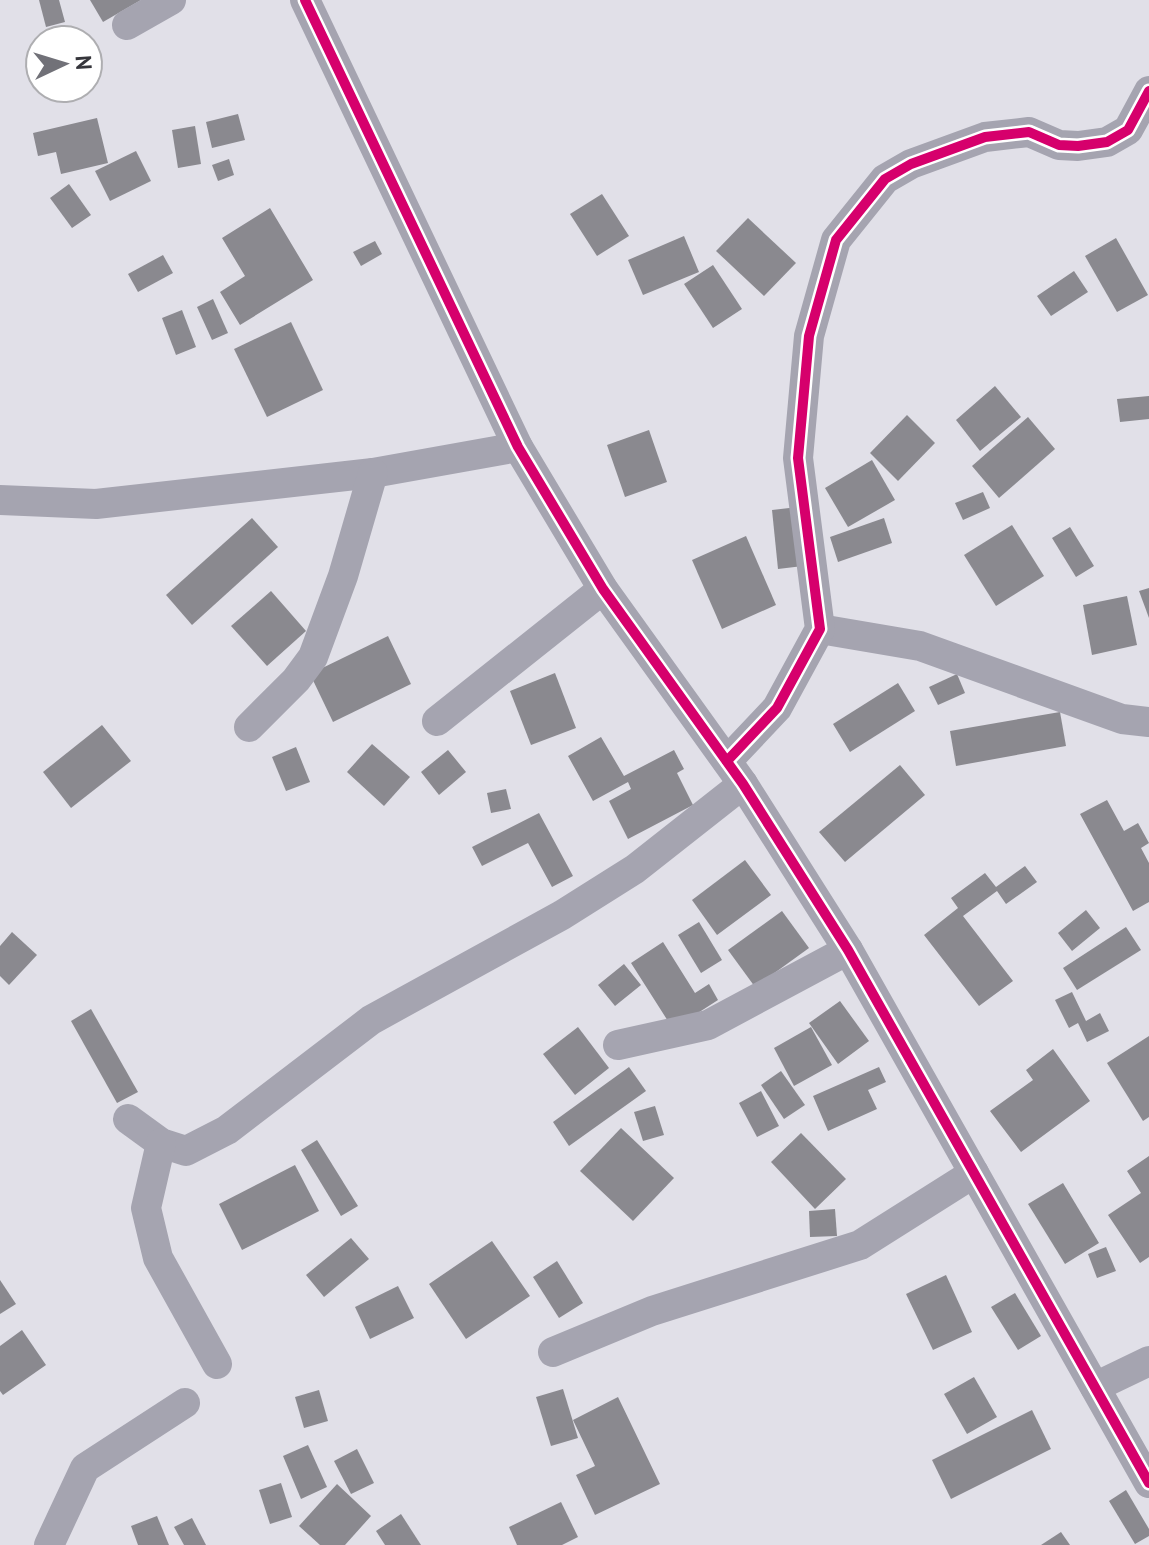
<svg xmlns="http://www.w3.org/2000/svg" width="1149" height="1545" viewBox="0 0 1149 1545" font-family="'PT Sans',sans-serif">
  <rect width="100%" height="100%" fill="#e1e0e8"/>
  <g fill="#8a898f">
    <polygon points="39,0 59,0 65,22 46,27"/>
    <polygon points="90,0 141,0 103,22"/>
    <polygon points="238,114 245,140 212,148 206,122"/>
    <polygon points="97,118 108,163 61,174 56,152 38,156 33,133"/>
    <polygon points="195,126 201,164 178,168 172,130"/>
    <polygon points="136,151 151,181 110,201 95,171"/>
    <polygon points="229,159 234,175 218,181 212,165"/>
    <polygon points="69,184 91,215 72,228 50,198"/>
    <polygon points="602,194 629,236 597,256 570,214"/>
    <polygon points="270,208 313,280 240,325 220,292 245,276 222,238"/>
    <polygon points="748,218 796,263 764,296 716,251"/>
    <polygon points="684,236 699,272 643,295 628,260"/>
    <polygon points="1116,238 1148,295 1117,312 1085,256"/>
    <polygon points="375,241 382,254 361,266 353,252"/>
    <polygon points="163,255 173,273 138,292 128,274"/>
    <polygon points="713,265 742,309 713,328 684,284"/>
    <polygon points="1074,271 1088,292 1051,316 1037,296"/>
    <polygon points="213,299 228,333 212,340 197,307"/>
    <polygon points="182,310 196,347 176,355 162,318"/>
    <polygon points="291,322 323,390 267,417 234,349"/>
    <polygon points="995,386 1021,417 980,451 956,420"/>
    <polygon points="1149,396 1149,419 1120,422 1117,399"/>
    <polygon points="907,415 935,443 898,481 870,453"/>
    <polygon points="1028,417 1055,449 999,498 972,466"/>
    <polygon points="649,430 667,482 625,497 607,445"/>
    <polygon points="872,460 895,500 848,527 825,488"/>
    <polygon points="983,492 990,508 963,520 955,503"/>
    <polygon points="798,507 803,566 778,569 772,510"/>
    <polygon points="252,518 278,547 192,625 166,595"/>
    <polygon points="884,518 892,543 838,562 830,537"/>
    <polygon points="1012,525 1044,576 996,606 964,555"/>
    <polygon points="1070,527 1094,566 1076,577 1052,538"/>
    <polygon points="746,536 776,605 722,629 692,560"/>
    <polygon points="1149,588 1149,618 1139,591"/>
    <polygon points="271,591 306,631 267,666 231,626"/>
    <polygon points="1127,596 1137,645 1092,655 1083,605"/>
    <polygon points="388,636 411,684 333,722 310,674"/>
    <polygon points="555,673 576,728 531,745 510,691"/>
    <polygon points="957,674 965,693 938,705 929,687"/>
    <polygon points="898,683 915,711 850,752 833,724"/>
    <polygon points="1060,712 1066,746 956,766 950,731"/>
    <polygon points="102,725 131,761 71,808 43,772"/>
    <polygon points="601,737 624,776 674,750 684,769 677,773 693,805 628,839 609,801 631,789 628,782 593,801 568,756"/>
    <polygon points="372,744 410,777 384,806 347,772"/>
    <polygon points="296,747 310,782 286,791 272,757"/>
    <polygon points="448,750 466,772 439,795 421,772"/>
    <polygon points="900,765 925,795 845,862 819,832"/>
    <polygon points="506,789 511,809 491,813 487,793"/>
    <polygon points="1107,800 1124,831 1138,823 1149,843 1141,848 1149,863 1149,902 1133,911 1080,814"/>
    <polygon points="539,813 573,876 552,887 528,843 482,866 472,847"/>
    <polygon points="745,860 771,895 717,935 692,900"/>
    <polygon points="1025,866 1037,882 1006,904 997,891 963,916 1013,981 979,1006 924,935 958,908 951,898 985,873 996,887"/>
    <polygon points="1086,910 1100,928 1072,951 1058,933"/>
    <polygon points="782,911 809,948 755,987 728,950"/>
    <polygon points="699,922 722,960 701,973 678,935"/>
    <polygon points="1126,927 1141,950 1077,990 1063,968"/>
    <polygon points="12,932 37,955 9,985 0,976 0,946"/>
    <polygon points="663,942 695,993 709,984 718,1000 673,1029 631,963"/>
    <polygon points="624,964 641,985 615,1006 598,985"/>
    <polygon points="1072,992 1086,1021 1100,1013 1109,1031 1087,1042 1078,1023 1069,1028 1055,1000"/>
    <polygon points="840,1001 869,1041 838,1064 809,1023"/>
    <polygon points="91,1009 138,1092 117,1103 71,1021"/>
    <polygon points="578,1027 609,1068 575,1095 543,1054"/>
    <polygon points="811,1027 832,1065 794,1086 774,1048"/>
    <polygon points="1149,1036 1149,1117 1143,1121 1107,1063"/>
    <polygon points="1053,1049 1090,1101 1021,1152 990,1111 1033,1080 1026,1070"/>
    <polygon points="629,1067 646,1091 569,1146 553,1122"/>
    <polygon points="879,1067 886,1082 868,1090 877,1109 828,1131 813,1096"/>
    <polygon points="781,1071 805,1105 784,1119 761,1085"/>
    <polygon points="761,1091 779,1126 757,1137 739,1103"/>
    <polygon points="655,1106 664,1135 643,1141 634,1112"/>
    <polygon points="621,1128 674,1178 633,1221 580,1171"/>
    <polygon points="801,1133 846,1179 815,1209 771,1162"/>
    <polygon points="317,1140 358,1206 341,1216 301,1150"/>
    <polygon points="1149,1156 1149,1257 1140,1263 1108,1215 1141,1193 1127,1171"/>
    <polygon points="295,1165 319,1211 242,1250 219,1204"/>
    <polygon points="1063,1183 1099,1243 1065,1264 1028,1204"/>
    <polygon points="835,1209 837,1236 810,1237 809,1211"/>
    <polygon points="351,1238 369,1259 324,1297 306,1275"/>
    <polygon points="492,1241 530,1296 466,1339 429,1284"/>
    <polygon points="1106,1247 1116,1271 1097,1278 1088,1254"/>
    <polygon points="557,1261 583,1303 559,1318 533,1277"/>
    <polygon points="946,1275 972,1332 933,1350 906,1294"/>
    <polygon points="0,1280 16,1304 0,1314"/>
    <polygon points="398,1286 414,1318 370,1339 355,1307"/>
    <polygon points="1015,1293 1041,1336 1018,1350 991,1307"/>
    <polygon points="22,1330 46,1365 3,1395 0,1391 0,1346"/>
    <polygon points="974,1377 997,1417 967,1434 944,1394"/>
    <polygon points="563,1389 578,1438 551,1446 536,1397"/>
    <polygon points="319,1390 328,1421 304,1428 295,1397"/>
    <polygon points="618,1397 660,1484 595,1515 576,1475 595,1466 573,1420"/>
    <polygon points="1032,1410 1051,1449 951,1499 932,1460"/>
    <polygon points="308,1445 327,1487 301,1499 283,1456"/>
    <polygon points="357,1449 374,1483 351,1494 334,1461"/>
    <polygon points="281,1483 292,1517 270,1524 259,1490"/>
    <polygon points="337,1484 371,1516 345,1545 320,1545 299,1526"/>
    <polygon points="1126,1490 1149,1529 1149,1536 1135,1544 1109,1501"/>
    <polygon points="561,1502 578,1537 562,1545 517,1545 509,1527"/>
    <polygon points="401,1514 421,1545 385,1545 376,1531"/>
    <polygon points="157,1516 169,1545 138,1545 131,1526"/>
    <polygon points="192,1518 206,1545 184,1545 174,1527"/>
    <polygon points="1061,1532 1070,1545 1041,1545"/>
  </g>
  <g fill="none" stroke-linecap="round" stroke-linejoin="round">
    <g stroke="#a5a4b0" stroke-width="30">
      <polyline points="305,0 518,447 603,589 743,784 848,950 1149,1483"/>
      <polyline points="127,25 171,0"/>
      <polyline points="0,500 96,504 373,473 518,447"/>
      <polyline points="820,629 920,646 1122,719 1149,722"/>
      <polyline points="437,721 603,589"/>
      <polyline points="249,727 296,680 313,657 343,576 373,473"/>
      <polyline points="727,761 777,708 820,629 798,458 809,336 836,240 885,179 911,164 985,137 1029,132 1059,145 1078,146 1107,142 1128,130 1149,91"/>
      <polyline points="618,1045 708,1025 848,950"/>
      <polyline points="128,1119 161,1143 186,1151 227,1130 371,1020 562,915 635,869 743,784"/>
      <polyline points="161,1143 146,1208 158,1258 217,1364"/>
      <polyline points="553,1352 652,1311 860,1245 974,1173"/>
      <polyline points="1095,1387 1149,1361"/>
      <polyline points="49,1545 85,1468 185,1403"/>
    </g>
    <g stroke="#fff" stroke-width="15">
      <g id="cycleway">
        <polyline points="305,0 518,447 603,589 743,784 848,950 1149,1483"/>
        <polyline points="727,761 777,708 820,629 798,458 809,336 836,240 885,179 911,164 985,137 1029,132 1059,145 1078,146 1107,142 1128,130 1149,91"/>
      </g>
    </g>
    <use href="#cycleway" stroke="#d6006c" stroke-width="10"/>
  </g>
  <g transform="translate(64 64) rotate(86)"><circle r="38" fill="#ffffff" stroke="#aeaeb1" stroke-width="2"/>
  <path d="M0-6L14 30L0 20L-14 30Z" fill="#717178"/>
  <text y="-12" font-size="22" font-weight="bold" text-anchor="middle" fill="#35353b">N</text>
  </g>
</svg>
